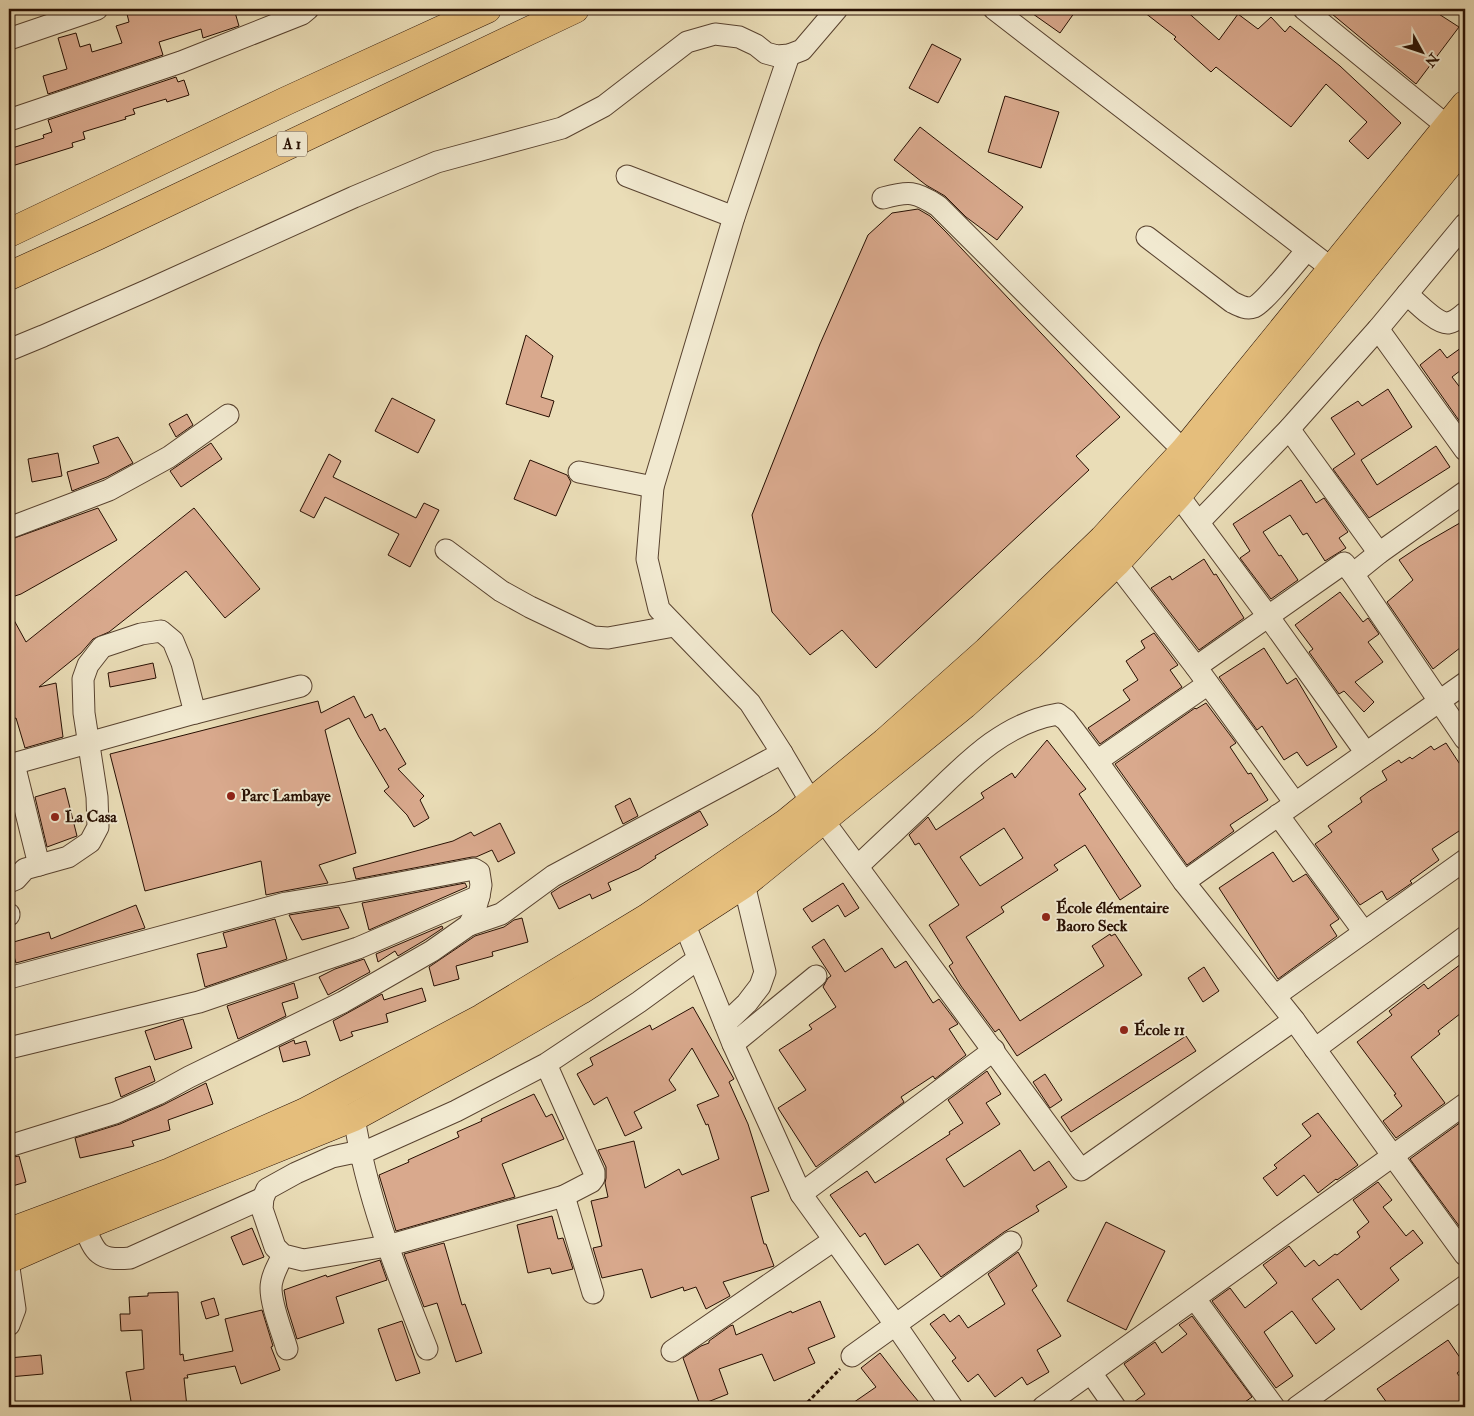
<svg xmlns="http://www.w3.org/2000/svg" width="1474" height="1416" viewBox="0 0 1474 1416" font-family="'IM FELL Double Pica',serif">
  <rect width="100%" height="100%" fill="#eaddb7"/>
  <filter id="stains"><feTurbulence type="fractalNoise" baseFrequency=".004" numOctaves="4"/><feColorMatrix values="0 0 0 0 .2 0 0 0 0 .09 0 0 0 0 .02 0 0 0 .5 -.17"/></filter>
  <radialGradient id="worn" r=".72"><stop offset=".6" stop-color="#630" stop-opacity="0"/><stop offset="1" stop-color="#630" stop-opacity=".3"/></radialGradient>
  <g fill="#d9a98d" stroke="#270f02" fill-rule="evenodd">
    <polygon points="145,9 234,9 239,26 203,38 201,29 159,42 163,55 48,94 43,76 67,69 58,38 76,33 80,47 90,44 92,52 122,43 116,26 129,22 127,14"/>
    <polygon points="1026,9 1077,9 1060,33"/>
    <polygon points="1140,9 1184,9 1219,40 1238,14 1258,29 1271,17 1285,32 1290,26 1340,66 1401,123 1368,159 1349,141 1367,122 1326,84 1291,127 1216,67 1211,72 1174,39 1176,37"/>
    <polygon points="1326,9 1431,9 1459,27 1416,84"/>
    <polygon points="932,44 961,59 938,103 909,88"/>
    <polygon points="176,77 178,82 184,80 189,95 167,102 166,99 133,109 135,114 125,117 126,119 83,132 85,139 72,143 73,147 12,166 9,149 44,138 43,135 52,132 48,120"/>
    <polygon points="1005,96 1059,112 1041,168 988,152"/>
    <polygon points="920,127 1023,207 997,240 966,217 945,196 926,185 894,160"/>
    <polygon points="918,209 930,216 946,232 1120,417 1076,456 1089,470 876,668 842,630 810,655 772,612 752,515 820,344 868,235 892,213"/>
    <polygon points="526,335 553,356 541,397 554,401 549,417 506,404"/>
    <polygon points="1465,345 1465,367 1452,377 1465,394 1465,429 1420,365 1440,349 1447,358"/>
    <polygon points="1388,389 1412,427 1361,460 1377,485 1436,446 1450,467 1369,518 1333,469 1355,454 1331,418 1358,401 1362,406"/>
    <polygon points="392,398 435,420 418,453 375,431"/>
    <polygon points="187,414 193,425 176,437 169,424"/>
    <polygon points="118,437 133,463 107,477 72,491 67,472 99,463 93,446"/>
    <polygon points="211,443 222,459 181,487 170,471"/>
    <polygon points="58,453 62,476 32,482 28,459"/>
    <polygon points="329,454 341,461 333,477 416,518 424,503 439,510 410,567 388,555 399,534 325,497 314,518 300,511"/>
    <polygon points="530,460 567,475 571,482 556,516 514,499"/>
    <polygon points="1301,480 1316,503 1324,498 1348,532 1339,538 1346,548 1325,561 1307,533 1303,535 1290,515 1263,532 1279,556 1281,555 1298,580 1271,599 1240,558 1250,551 1233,524"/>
    <polygon points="98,508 117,540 21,594 9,598 9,540"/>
    <polygon points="194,508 260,589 225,618 186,571 109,632 93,639 81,653 39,687 56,683 63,737 25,748 16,718 9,720 9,611 26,642"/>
    <polygon points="1465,520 1465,644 1433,669 1387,602 1413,580 1399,560 1420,546"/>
    <polygon points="1204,559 1214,575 1216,574 1244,618 1199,650 1151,588 1170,576 1172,580"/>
    <polygon points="1340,592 1363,622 1368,618 1379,634 1368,642 1383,662 1355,682 1374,702 1364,712 1344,691 1339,694 1309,652 1313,649 1295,625"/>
    <polygon points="1154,633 1178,665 1170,670 1182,687 1100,744 1088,728 1130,700 1123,690 1138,680 1126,661 1145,648 1141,641"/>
    <polygon points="1264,648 1287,684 1296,678 1337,747 1307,766 1297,752 1284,760 1262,726 1257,730 1219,677"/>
    <polygon points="153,663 156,678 110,687 108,673"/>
    <polygon points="354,696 365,718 372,714 380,731 385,728 406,764 398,769 424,796 420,800 429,818 414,827 407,815 384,791 389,787 359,737 349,718 325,730 356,853 319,865 328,883 284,891 266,895 261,861 145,891 110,754 318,701 321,713"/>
    <polygon points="1206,703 1236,743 1230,747 1248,774 1251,773 1268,800 1230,825 1234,831 1187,865 1115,764 1195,708 1196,709"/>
    <path d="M 1047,740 L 1086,789 L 1079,794 L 1141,886 L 1120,900 L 1085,845 L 1054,865 L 1058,870 L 1001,907 L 1004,912 L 966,937 L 1020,1021 L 1104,966 L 1092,946 L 1110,934 L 1111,936 L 1115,934 L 1142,975 L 1017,1056 L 999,1029 L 995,1032 L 961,986 L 949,966 L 953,963 L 929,925 L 959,905 L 919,843 L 915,845 L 909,835 L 928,817 L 936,830 L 984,798 L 981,793 L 1012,773 L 1015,778 ZM 1004,828 L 1023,858 L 980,886 L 960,857 Z"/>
    <polygon points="1446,743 1465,772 1465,827 1432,849 1439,860 1410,881 1412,883 1387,900 1382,891 1360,905 1315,844 1332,832 1328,826 1362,802 1360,798 1368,792 1387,780 1382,771 1399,760 1401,763 1410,757 1412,759 1431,746 1434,750"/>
    <polygon points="65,788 77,836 47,847 35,797"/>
    <polygon points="630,798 638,816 623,824 615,806"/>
    <polygon points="700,811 708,825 655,856 656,858 639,869 608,883 611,890 592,899 590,894 559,909 551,893 560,887"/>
    <polygon points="500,823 515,853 498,862 492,850 476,857 472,857 356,879 353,868 453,841 471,832 474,836"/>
    <polygon points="1273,852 1293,882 1306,874 1339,919 1330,925 1337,936 1278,979 1219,888"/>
    <polygon points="465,883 467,887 369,930 362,903"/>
    <polygon points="843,883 859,908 845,917 838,905 812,922 803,909"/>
    <polygon points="136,905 145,928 16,963 10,943 49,932 51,939"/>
    <polygon points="339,907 349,928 302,940 289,915"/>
    <polygon points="522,918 528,942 492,952 493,956 456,966 459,979 434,986 429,967 475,936 504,927 514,920"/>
    <polygon points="275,919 287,959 205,987 197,954 227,947 223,933"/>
    <polygon points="442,926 443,928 425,940 398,956 395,951 378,962 376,954"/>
    <polygon points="824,939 845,972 882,948 895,968 906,961 933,1003 939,999 958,1024 949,1029 966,1055 935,1079 933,1076 901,1097 904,1102 816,1167 778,1108 806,1090 779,1050 812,1029 809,1025 836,1007 823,987 828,978 831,976 812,947"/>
    <polygon points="364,959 370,972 328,995 319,977 335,969"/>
    <polygon points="1465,961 1465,1010 1438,1031 1440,1034 1411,1057 1445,1103 1396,1138 1383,1121 1402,1106 1394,1095 1396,1094 1357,1042 1392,1015 1389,1011 1424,984 1428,989"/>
    <polygon points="1204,967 1219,991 1203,1002 1188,978"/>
    <polygon points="294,983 298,998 282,1003 286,1016 238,1039 227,1006"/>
    <polygon points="422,988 426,1001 386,1014 388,1022 351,1032 353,1036 340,1041 333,1021 382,994 384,1000"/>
    <polygon points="693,1007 734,1079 729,1082 748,1124 769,1191 751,1197 764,1244 766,1244 774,1266 723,1282 730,1296 706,1309 696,1287 684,1291 683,1287 651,1298 642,1269 602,1278 593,1248 602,1246 591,1201 608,1197 605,1183 606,1178 606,1167 598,1150 634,1141 645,1188 679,1169 682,1175 719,1159 708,1124 706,1125 697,1105 719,1096 692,1048 669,1080 676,1090 634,1112 642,1128 625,1136 607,1097 594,1105 577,1074 593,1065 590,1058 650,1025 652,1030"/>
    <polygon points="183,1019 192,1048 155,1060 145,1031"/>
    <polygon points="1186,1036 1196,1051 1071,1132 1061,1117"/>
    <polygon points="294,1040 295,1044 306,1041 310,1055 283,1062 279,1047"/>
    <polygon points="150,1066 155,1081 121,1097 115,1078"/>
    <polygon points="987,1071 1001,1094 986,1103 1000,1124 946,1159 964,1187 1020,1150 1034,1171 1049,1161 1067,1187 1036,1206 1039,1211 1004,1232 941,1277 918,1244 885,1265 865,1233 860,1237 830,1195 867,1171 875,1183 950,1134 949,1132 963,1123 948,1100"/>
    <polygon points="1045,1074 1062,1100 1050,1108 1033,1082"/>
    <polygon points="206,1083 213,1104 168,1120 170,1130 132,1141 134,1146 80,1158 75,1138 120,1124 163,1105"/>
    <polygon points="534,1094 546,1117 552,1114 564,1139 502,1164 515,1197 396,1231 379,1175 409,1162 408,1160 459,1137 457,1132 482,1121 481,1119"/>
    <polygon points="1318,1113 1358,1165 1337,1180 1336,1179 1318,1193 1304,1175 1277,1196 1263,1178 1277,1168 1274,1165 1311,1136 1302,1124"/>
    <polygon points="1461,1122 1465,1128 1465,1234 1410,1159"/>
    <polygon points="19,1156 26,1182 9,1187 9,1158"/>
    <polygon points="1378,1182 1392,1200 1383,1207 1406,1236 1413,1230 1423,1243 1390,1268 1399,1280 1361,1310 1338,1279 1312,1299 1335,1329 1316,1344 1292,1311 1264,1332 1293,1376 1276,1388 1212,1301 1230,1288 1245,1308 1277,1283 1263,1265 1289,1246 1305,1267 1314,1260 1319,1266 1335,1254 1337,1255 1360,1237 1357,1232 1369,1222 1353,1200"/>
    <polygon points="552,1216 558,1239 563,1238 573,1269 552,1274 550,1268 528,1273 517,1225"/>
    <polygon points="1106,1222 1165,1251 1126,1330 1067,1301"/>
    <polygon points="252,1228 264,1257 243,1265 231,1237"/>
    <polygon points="444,1243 462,1305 465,1304 482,1353 456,1362 437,1303 424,1307 404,1254"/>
    <polygon points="1018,1252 1037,1286 1032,1290 1061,1336 1037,1350 1049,1372 1027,1385 1022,1377 995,1397 978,1374 968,1382 952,1361 956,1358 930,1324 944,1314 950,1322 959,1315 968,1328 1005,1304 988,1274"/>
    <polygon points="380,1260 387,1280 336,1297 344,1323 297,1339 287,1307 284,1290 326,1275 327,1277"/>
    <polygon points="178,1292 180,1355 183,1354 184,1361 233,1351 225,1319 262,1310 273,1346 271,1347 280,1370 241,1384 235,1366 187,1375 188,1378 184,1378 187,1407 132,1407 126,1372 144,1369 142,1330 121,1331 120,1314 130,1314 129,1297 148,1296 148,1293"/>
    <polygon points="214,1298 219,1315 206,1319 201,1302"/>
    <polygon points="820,1301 835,1337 808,1348 815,1363 774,1381 762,1354 719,1369 728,1394 700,1405 683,1358 701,1346 709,1343 709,1341 730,1326 733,1325 736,1335 791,1311 792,1313"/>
    <polygon points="1192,1316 1252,1397 1238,1407 1127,1407 1145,1394 1124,1364 1155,1342 1162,1353 1187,1334 1179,1325"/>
    <polygon points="402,1321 420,1373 396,1381 378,1329"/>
    <polygon points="1448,1340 1465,1365 1465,1367 1457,1373 1465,1384 1465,1397 1450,1407 1390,1407 1377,1389"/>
    <polygon points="880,1353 904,1384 923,1407 847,1407 876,1387 861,1368"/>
    <polygon points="41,1355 43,1374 9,1377 9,1358"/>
  </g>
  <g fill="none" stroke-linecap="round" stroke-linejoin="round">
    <g stroke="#58422f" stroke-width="23">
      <g id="minor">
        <polyline points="994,9 1331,268"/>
        <polyline points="1304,9 1447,126"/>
        <polyline points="9,39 97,9"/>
        <polyline points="789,55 734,217 653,487 647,559 659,609 750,703 782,753 811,802"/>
        <polyline points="9,120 181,62 302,14 308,9"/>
        <polyline points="627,176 734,217"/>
        <path d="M 883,198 C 909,191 915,191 938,206 L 1184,451"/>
        <path d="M 1147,237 L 1232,302 C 1238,305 1246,310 1254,307 C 1265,302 1297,261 1307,250"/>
        <path d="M 1407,294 C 1416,302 1437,324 1448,323 C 1455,322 1460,317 1465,313"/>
        <polyline points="1378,329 1465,450"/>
        <polyline points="9,350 43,336 148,290 354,197 437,162 562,128 604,106 687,42 715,34 739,37 756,45 766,53 777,56 789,55 802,50 837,9"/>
        <polyline points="1289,429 1379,553"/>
        <polyline points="579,472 653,487"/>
        <polyline points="1178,495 1268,616 1366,753"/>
        <polyline points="1199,522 1289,429 1378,329 1465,224"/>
        <polyline points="9,528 109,490 169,457 228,415"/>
        <polyline points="446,550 501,591 530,607 593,637 608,638 674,626"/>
        <polyline points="1116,563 1196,667 1295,803"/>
        <polyline points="1353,574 1379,553 1465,492"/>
        <polyline points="1196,667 1344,563 1353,574 1465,739"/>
        <polyline points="1097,761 1208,684"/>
        <polyline points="14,764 39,865"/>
        <polyline points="9,765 195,713 301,686"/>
        <polyline points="1278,815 1364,932"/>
        <polyline points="823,820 1081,1170 1294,1020"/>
        <path d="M 858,866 C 882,843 906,821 930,798 C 967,762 1004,723 1058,714 L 1066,720 L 1097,761 L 1184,882 L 1294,1020 L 1465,1255"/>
        <polyline points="9,882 16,879 25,869 68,857 90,842 98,827 97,797 84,713 83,679 88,665 102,647 141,634 161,631 173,641 182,663 195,713"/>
        <polyline points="1184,882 1465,683"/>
        <polyline points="9,914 9,915"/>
        <polyline points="684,923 733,1044 801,1194 895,1324 952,1407"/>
        <polyline points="469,925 501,914 553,876 782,753"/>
        <polyline points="9,978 286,903 347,893 474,869 479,872 481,885 479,896 358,948 199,1002 9,1048"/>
        <polyline points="1275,996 1465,860"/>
        <polyline points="725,1024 747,1003 760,986 765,972 744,884"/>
        <polyline points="733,1044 816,976"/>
        <polyline points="1315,1049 1465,937"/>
        <polyline points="546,1064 594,1172 594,1178 591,1182 564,1196 387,1246 303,1260 283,1255 275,1247 262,1209 263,1198 267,1189 296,1173 332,1157 351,1153 360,1154 456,1111 546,1064 639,1002 698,959"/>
        <path d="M 354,1117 C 367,1199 397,1273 427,1349"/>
        <polyline points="9,1146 115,1113 158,1094 189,1077 343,1002 432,951 469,925 473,917 479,896"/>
        <polyline points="801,1194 994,1050"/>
        <polyline points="564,1196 593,1293"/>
        <path d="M 84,1226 C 95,1253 98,1261 130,1258 L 263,1198"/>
        <path d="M 283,1255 C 278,1265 271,1277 271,1288 C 271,1306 282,1331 287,1349"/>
        <polyline points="9,1268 15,1309 9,1325"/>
        <polyline points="1195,1299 1274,1407"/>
        <polyline points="672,1351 834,1240"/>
        <polyline points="852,1356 1011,1242"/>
        <polyline points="1091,1373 1115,1407"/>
        <polyline points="1043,1407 1465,1104"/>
        <polyline points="1297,1407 1465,1286"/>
      </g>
    </g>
    <g stroke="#270f02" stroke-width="29">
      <g id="highway">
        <polyline points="9,233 286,101 487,9"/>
        <polyline points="9,276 97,236 575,9"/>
        <polyline points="9,1232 170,1172 305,1112 482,1018 647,918 786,823 885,742 987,651 1103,539 1184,451 1465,105"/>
        <polyline points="9,1259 84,1226 354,1117 486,1045 581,990 744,884 964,705 1030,646 1116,563 1178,495 1302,345 1465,144"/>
      </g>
    </g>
    <polyline stroke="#270f02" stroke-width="3" stroke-dasharray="4 2.5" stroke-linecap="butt" points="803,1407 840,1369"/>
    <use href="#minor" stroke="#f1e9d0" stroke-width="21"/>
    <use href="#highway" stroke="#e5be7c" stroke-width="28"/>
  </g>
  <g fill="#8f2418" stroke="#f1e9d0" stroke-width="2">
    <circle cx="231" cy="796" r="5"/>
    <circle cx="55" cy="817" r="5"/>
    <circle cx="1046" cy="917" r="5"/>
    <circle cx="1124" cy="1030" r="5"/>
  </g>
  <g text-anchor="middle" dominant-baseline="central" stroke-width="4" stroke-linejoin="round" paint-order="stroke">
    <rect fill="#f1e9d0" stroke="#645040" stroke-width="1" x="277" y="131.5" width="30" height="25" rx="4"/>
    <g font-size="15" font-weight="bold" fill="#270f02">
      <text x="292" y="144">A 1</text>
    </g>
    <g font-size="16" font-weight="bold" fill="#270f02" stroke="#f1e9d0" text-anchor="start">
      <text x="241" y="796">Parc Lambaye</text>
      <text x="65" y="817">La Casa</text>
      <text x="1056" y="908">École élémentaire<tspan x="1056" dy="18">Baoro Seck</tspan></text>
      <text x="1134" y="1030">École 11</text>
    </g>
  </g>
  <rect width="1474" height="1416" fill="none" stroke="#eaddb7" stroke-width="30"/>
  <rect x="10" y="10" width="1454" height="1396" fill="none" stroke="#270f02" stroke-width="2.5"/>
  <rect x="15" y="15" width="1444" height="1386" fill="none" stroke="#270f02"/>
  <g transform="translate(1422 52) rotate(130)" stroke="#f1e9d0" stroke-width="4" paint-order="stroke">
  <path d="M0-4L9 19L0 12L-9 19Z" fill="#270f02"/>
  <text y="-8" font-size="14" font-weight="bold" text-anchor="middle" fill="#270f02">N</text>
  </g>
  <rect width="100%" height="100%" filter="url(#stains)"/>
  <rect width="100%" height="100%" fill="url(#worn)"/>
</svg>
